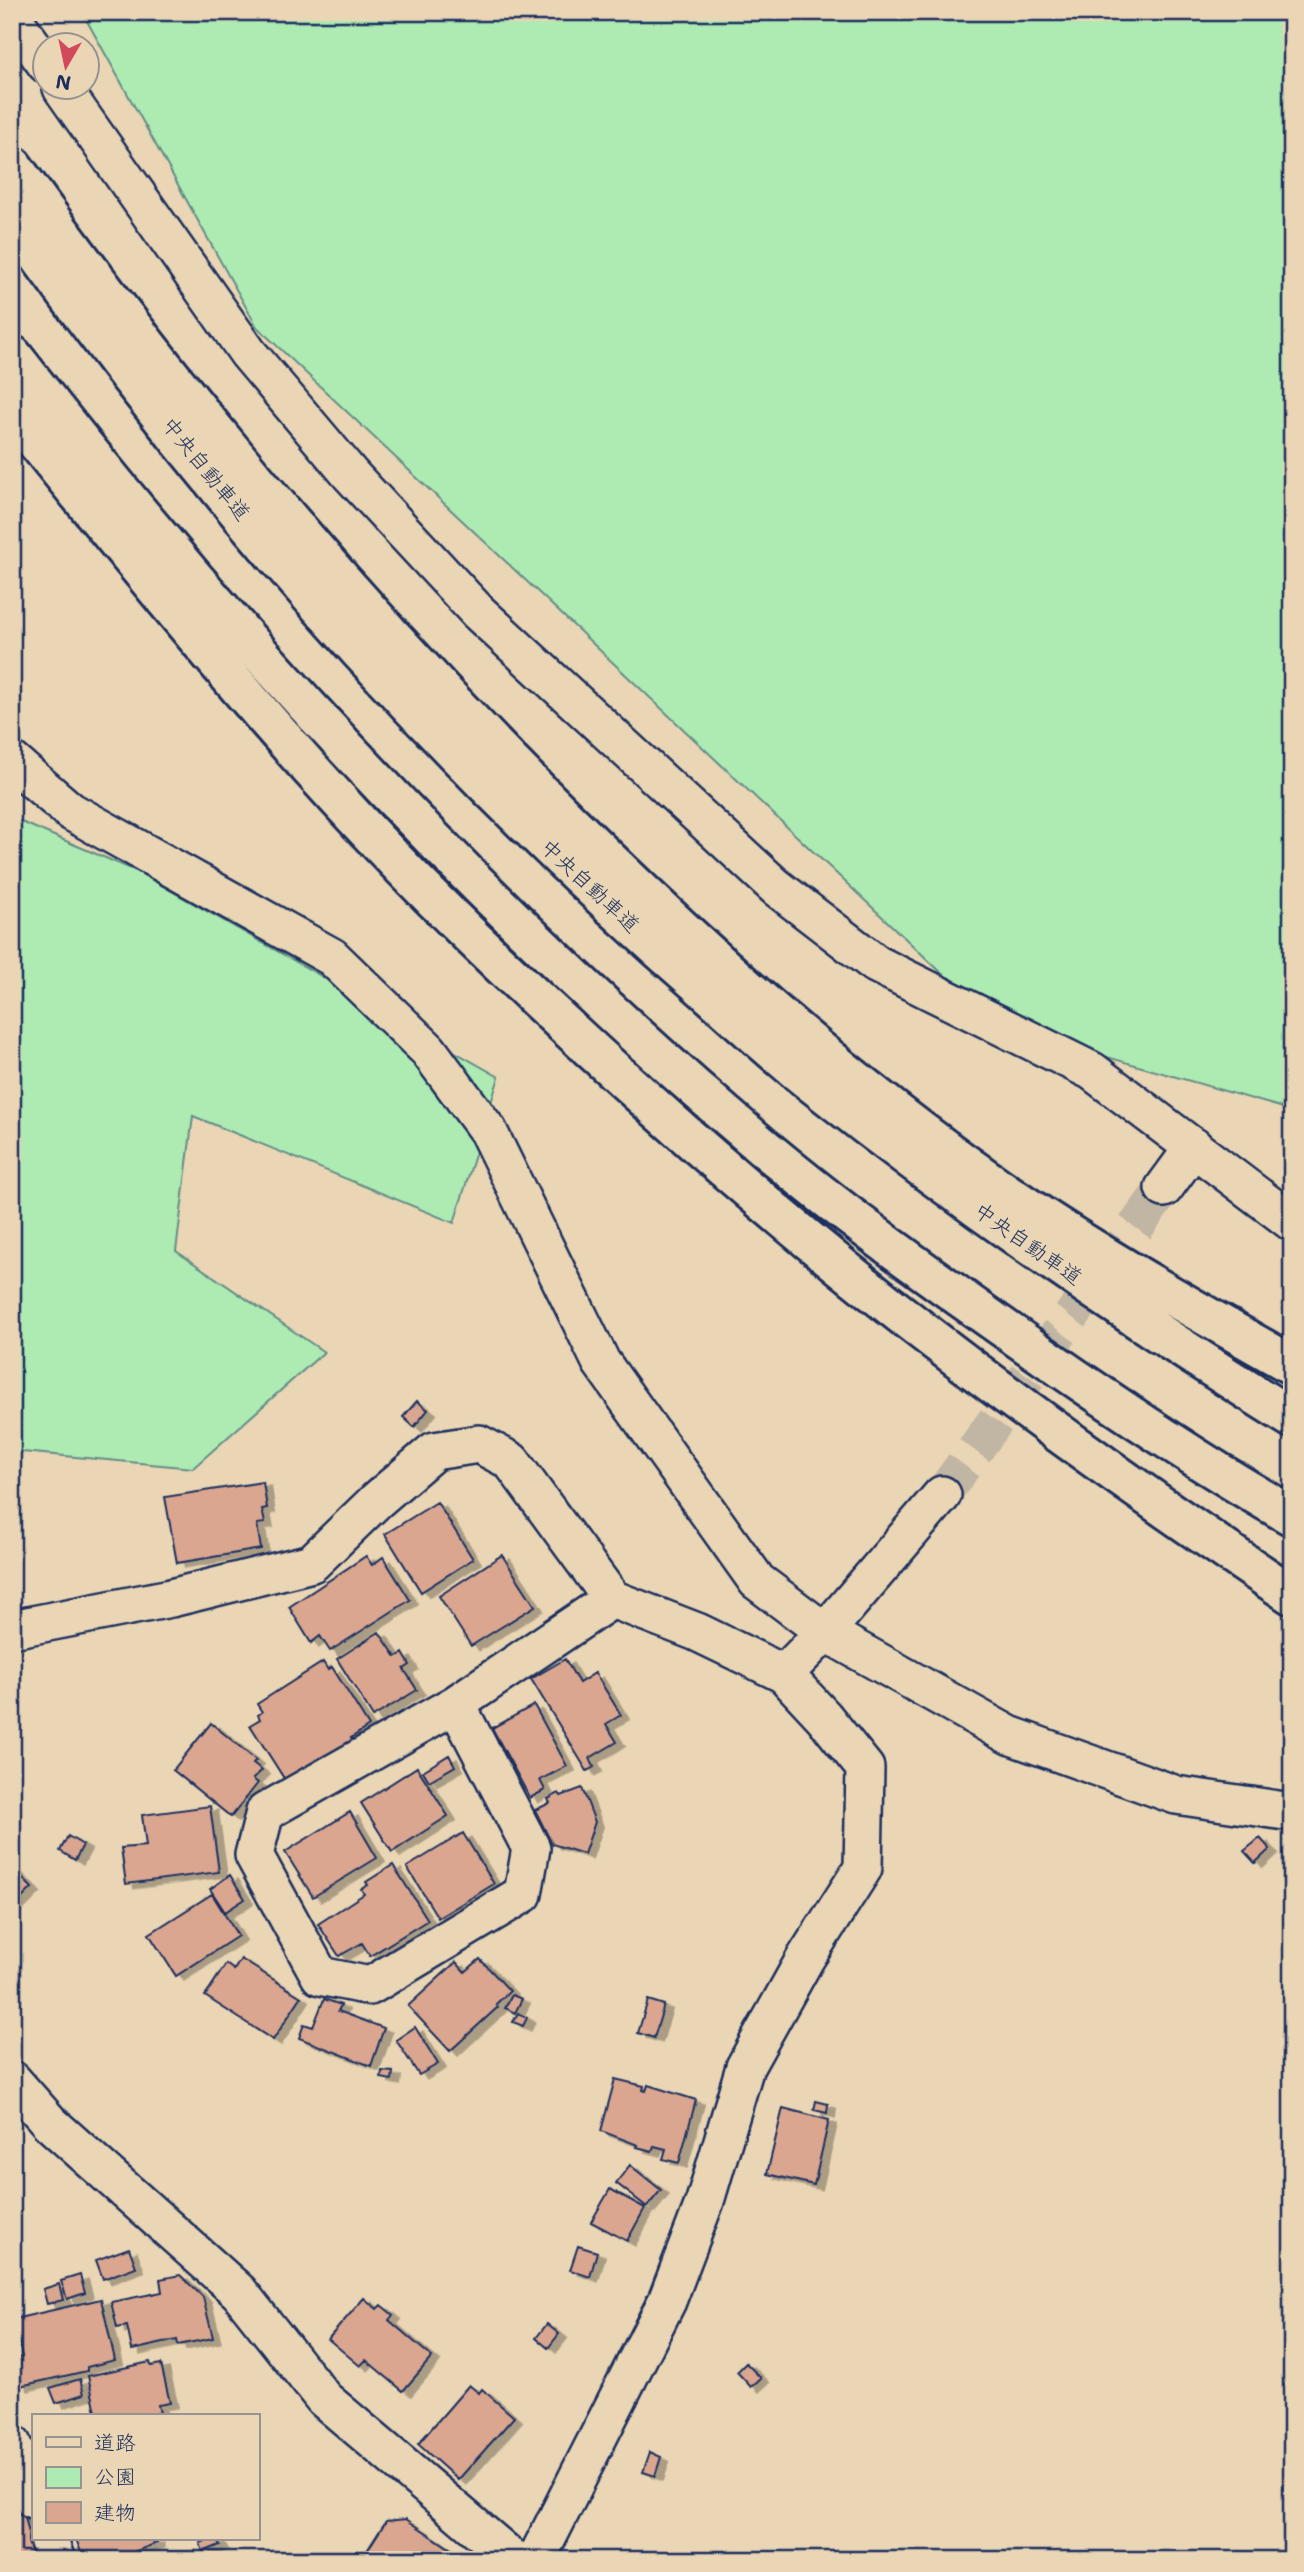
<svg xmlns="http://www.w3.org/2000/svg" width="1304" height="2572" font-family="'Shantell Sans','Klee One',sans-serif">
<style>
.green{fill:#aeebb2;stroke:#648d88;stroke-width:2}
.building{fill:#daa68f;stroke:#1b2f5e;stroke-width:2;filter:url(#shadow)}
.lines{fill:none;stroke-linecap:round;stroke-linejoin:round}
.street-tunnel{stroke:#c1b5a3;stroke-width:37;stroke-dasharray:37 18;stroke-linecap:butt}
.street-casing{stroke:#1b2f5e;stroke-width:42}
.highway-casing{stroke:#1b2f5e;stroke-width:44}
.street{stroke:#ead6b4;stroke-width:37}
.highway{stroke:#ead6b4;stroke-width:38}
.labels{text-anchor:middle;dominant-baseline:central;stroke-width:7;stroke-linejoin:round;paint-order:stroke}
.street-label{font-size:21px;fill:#1b2f5e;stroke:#ead6b4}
</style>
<defs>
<filter id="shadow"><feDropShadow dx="8" dy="4.5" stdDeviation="0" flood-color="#0004"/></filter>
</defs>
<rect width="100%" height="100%" fill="#ead6b4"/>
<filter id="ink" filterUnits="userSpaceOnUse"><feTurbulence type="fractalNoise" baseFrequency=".0143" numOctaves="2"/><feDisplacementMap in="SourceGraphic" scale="14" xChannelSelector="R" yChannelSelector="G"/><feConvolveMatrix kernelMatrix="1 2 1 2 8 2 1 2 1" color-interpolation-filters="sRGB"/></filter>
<g filter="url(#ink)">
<!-- green -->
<path class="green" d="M82,12H1292V1115L1280,1107L997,1025L257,327Z
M12,818L136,871L499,1077L454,1223L193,1116L176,1251L324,1352L193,1468L12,1451Z"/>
<!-- building -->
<path class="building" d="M417,1401L428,1410L414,1427L403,1417Z
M263,1482L267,1508L262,1509L265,1523L257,1524L261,1549L177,1563L165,1497Z
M437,1502L473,1559L421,1592L385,1534Z
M502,1555L535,1606L471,1646L439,1596Z
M366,1556L372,1565L383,1557L410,1600L330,1651L320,1636L311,1643L289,1607Z
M379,1632L396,1657L403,1653L410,1665L404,1669L417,1690L373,1717L337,1659Z
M565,1659L579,1683L595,1673L621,1715L606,1724L617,1742L590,1758L594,1767L587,1771L531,1679Z
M323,1662L328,1670L332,1667L369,1726L351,1738L353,1740L287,1783L250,1725L260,1719L258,1715L262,1712L257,1704Z
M534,1705L567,1766L540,1780L545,1790L530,1798L492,1728Z
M211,1723L256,1760L253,1763L262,1770L253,1779L258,1783L231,1817L173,1770Z
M449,1755L455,1766L429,1781L423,1771Z
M417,1767L448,1816L392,1852L361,1803Z
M582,1788L595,1822L584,1854L552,1844L535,1810L550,1803L548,1799L559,1793L561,1796Z
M210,1806L219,1872L126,1884L121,1848L146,1846L142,1815Z
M350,1812L377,1858L313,1897L285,1852Z
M463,1833L494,1884L438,1918L407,1867Z
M68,1836L83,1845L75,1860L60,1851Z
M1260,1838L1270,1849L1255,1863L1244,1851Z
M393,1865L428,1920L370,1956L362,1943L339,1956L318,1924L364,1894L361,1889L368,1885L366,1882Z
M12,1867L32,1888L12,1908Z
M230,1875L245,1899L225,1912L210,1889Z
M212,1894L238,1936L176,1976L149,1934Z
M241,1959L301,1997L273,2040L205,1996L226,1964L234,1970Z
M480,1959L510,1991L496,2004L498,2007L450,2051L408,2006L456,1962L465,1972Z
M512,1995L522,1999L515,2013L505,2008Z
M324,1999L341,2005L338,2011L384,2028L371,2066L299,2038L304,2024L313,2027Z
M648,2000L664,2005L654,2038L638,2033Z
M518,2013L527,2018L523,2026L513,2022Z
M415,2027L438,2064L419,2075L396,2040Z
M382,2071L393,2072L392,2080L381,2078Z
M615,2079L644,2086L643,2090L646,2091L648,2085L696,2100L679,2163L663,2159L666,2149L654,2146L652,2151L637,2147L638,2145L601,2131Z
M816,2101L828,2104L827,2113L814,2110Z
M783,2108L829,2120L814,2185L767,2174Z
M630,2165L661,2190L647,2207L616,2183Z
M610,2189L645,2208L627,2241L591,2222Z
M578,2246L597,2252L590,2277L570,2270Z
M129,2248L136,2267L103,2279L96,2260Z
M80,2275L85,2293L67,2299L61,2281Z
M180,2275L203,2297L213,2338L178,2345L177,2340L132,2350L127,2326L117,2328L111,2302L162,2292L160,2279Z
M59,2284L63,2300L47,2304L43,2289Z
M364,2298L377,2309L381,2305L393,2315L389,2320L432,2357L403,2391L366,2360L360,2366L328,2339Z
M101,2299L115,2360L87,2367V2371L20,2386L14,2359L22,2357L14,2319Z
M547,2324L559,2334L548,2348L536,2338Z
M150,2362L151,2366L161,2364L170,2403L158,2405L160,2413L144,2416H97L88,2376Z
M746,2363L761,2378L751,2387L737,2372Z
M80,2379L84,2394L56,2403L50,2388Z
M469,2385L479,2393L482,2389L514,2417L458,2480L418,2444Z
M650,2452L661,2457L655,2476L643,2472Z
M22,2504L31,2542L47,2560H12V2506Z
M406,2519L467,2560L363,2557L386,2521Z
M76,2539H156L157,2543L113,2560H84Z
M211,2539H217L220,2545L203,2552L200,2543Z"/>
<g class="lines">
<!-- street-tunnel -->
<path class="street-tunnel" d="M942,1495L1164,1188"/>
<!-- street casing -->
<g class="street-casing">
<path id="street" d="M12,17L46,64
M62,88L248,353L350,474L478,612L776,887L876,964L1092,1071L1292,1222
M12,761L70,811L332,957L428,1050L488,1131L601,1362L757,1581L825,1632L1009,1735L1176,1795L1292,1812
M1164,1188L1194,1147
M12,1629L171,1598L312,1563L377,1500L434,1451L479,1444L511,1461L612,1599L697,1632L784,1674L824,1717L865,1768L863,1868L805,1959L745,2067L705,2201L667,2301L536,2560
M784,1674L825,1632L942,1495
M456,1704L531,1848L523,1894L370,1986L320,1976L254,1855L265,1812L456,1704L612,1599
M12,2080L50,2123L239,2292L324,2399L514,2560
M12,2444L33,2499
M48,2539L56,2560"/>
</g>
<!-- highway casing -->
<g class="highway-casing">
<path id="highway" d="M12,165C180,400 365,619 570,822C703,953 842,1078 995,1185C1090,1251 1192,1308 1292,1365
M12,219C213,500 444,763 705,990C740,1021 775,1054 812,1083C965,1205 1126,1315 1292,1418
M12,355C235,642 485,911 762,1146C849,1219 942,1285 1035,1350C1118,1408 1203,1465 1292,1516
M12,412C158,592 308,780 476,941C583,1044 695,1146 810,1241C963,1368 1126,1484 1292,1595"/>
</g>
<!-- street -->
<use href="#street" class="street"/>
<!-- highway -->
<use href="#highway" class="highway"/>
</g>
</g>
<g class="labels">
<!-- street labels -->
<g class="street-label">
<text transform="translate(206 469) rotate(51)">中央自動車道</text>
<text transform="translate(590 886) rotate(43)">中央自動車道</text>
<text transform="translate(1028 1244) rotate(35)">中央自動車道</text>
</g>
</g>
<!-- margin -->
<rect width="1304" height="2572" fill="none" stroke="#ead6b4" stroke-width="42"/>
<rect x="21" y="21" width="1262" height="2530" fill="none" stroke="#1b2f5e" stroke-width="2.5" filter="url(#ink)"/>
<!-- legend -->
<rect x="32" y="2414" width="228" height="126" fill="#ead6b4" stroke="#979392" stroke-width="2"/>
<rect x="46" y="2437" width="35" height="10" fill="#ead6b4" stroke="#979392" stroke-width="2"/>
<text x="94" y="2450" font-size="21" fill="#1b2f5e">道路</text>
<rect x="46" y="2467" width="35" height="21" fill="#aeebb2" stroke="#979392" stroke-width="2"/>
<text x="94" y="2484" font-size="21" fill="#1b2f5e">公園</text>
<rect x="46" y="2502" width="35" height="21" fill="#daa68f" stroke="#979392" stroke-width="2"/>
<text x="94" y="2520" font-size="21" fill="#1b2f5e">建物</text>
<!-- north arrow -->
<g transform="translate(66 66) rotate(189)"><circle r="33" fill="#ead6b4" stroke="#979392" stroke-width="2"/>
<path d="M0-5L12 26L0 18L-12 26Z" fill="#d1495b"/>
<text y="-10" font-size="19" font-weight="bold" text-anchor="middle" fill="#1b2f5e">N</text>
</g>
</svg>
